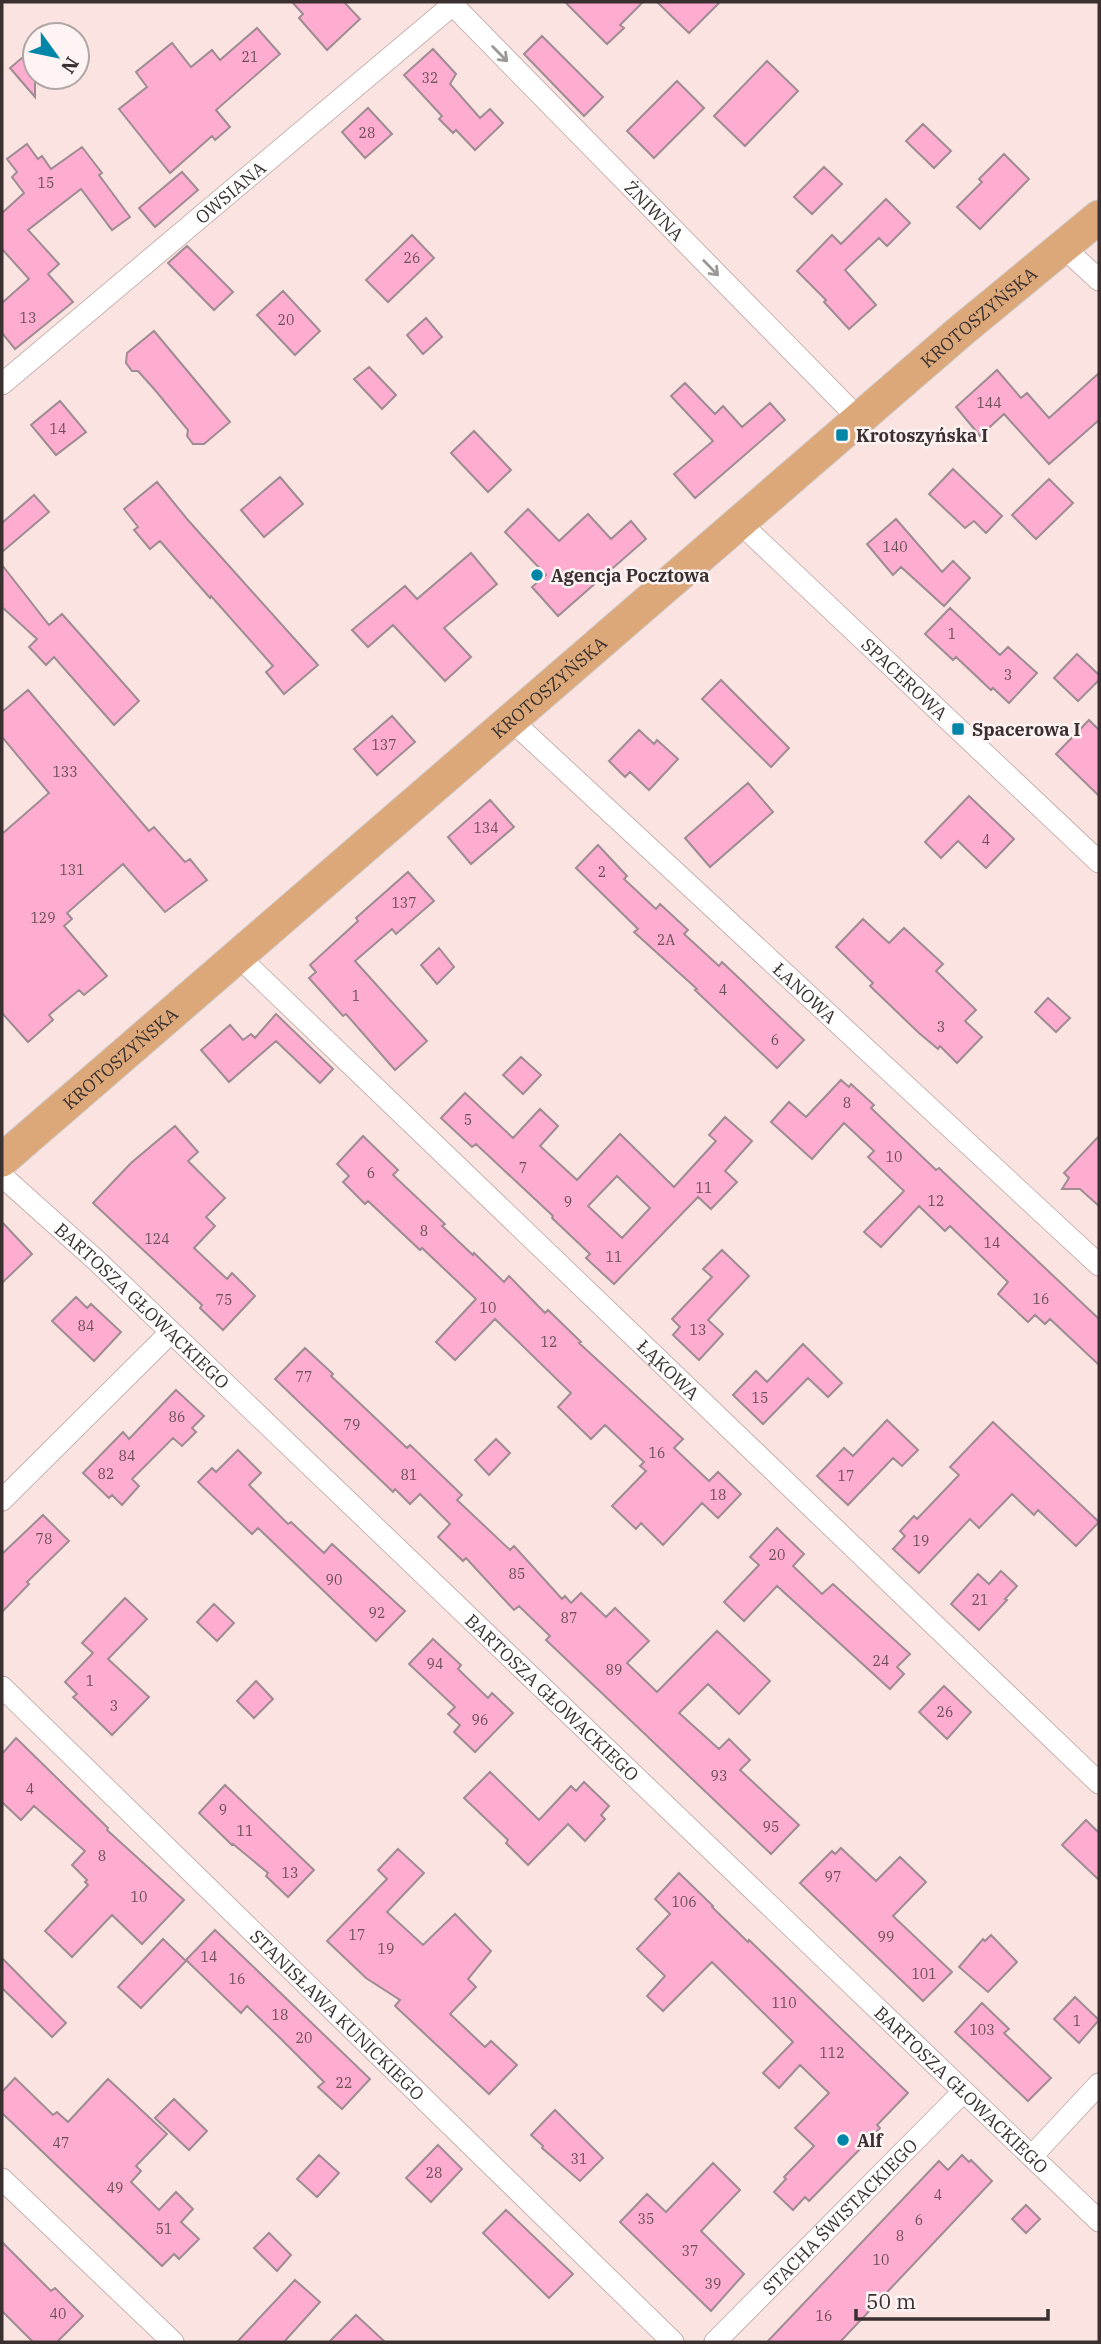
<svg xmlns="http://www.w3.org/2000/svg" width="1101" height="2344" font-family="'IBM Plex Serif',serif">
<style>
.building{fill:#feaccf;stroke:#9f8c93;stroke-width:2;fill-rule:evenodd}
.lines{fill:none;stroke-linecap:round;stroke-linejoin:round}
.minor-casing{stroke:#c8b3b0;stroke-width:23}
.primary-casing{stroke:#cfcdcd;stroke-width:35}
.minor{stroke:#fff;stroke-width:21}
.primary{stroke:#dca879;stroke-width:33}
.oneway{stroke:#9c9897}
.poi-dot{fill:#0186a8;stroke:#fdf4f3;stroke-width:2.5}
.labels{text-anchor:middle;dominant-baseline:central;stroke-width:5;stroke-linejoin:round;paint-order:stroke}
.number-label{font-size:14px;fill:#6a4f57}
.street-label{font-size:18px;fill:#39302f;stroke:#fdf4f3}
.poi-label{font-size:18px;font-weight:bold;fill:#39302f;stroke:#fdf4f3;text-anchor:start}
</style>
<rect width="100%" height="100%" fill="#fae3e1"/>
<!-- building -->
<path class="building" d="M292,2H344L360,19L327,50L299,18L303,14Z
M565,2H643L620,25L624,28L607,44Z
M657,2H720L689,33Z
M257,28L280,54L216,110L230,127L215,140L212,136L170,173L119,109L147,87L136,72L172,43L191,67L212,50L220,60Z
M542,36L603,97L584,116L524,54Z
M35,47V97L10,68Z
M433,49L456,74L450,84L480,118L490,109L503,123L475,150L456,130L453,133L439,119L442,116L404,75Z
M767,61L798,91L745,146L714,116Z
M677,81L704,108L654,158L627,131Z
M368,108L392,134L365,158L342,132Z
M923,124L951,151L934,168L906,141Z
M27,144L38,159L42,156L51,169L82,147L102,173L99,175L130,217L112,230L81,189L28,230L59,264L48,274L73,302L15,349L2,333V303L29,279L2,249V213L24,193L12,177L17,172L7,159Z
M1004,154L1029,179L980,229L957,207L982,182L979,179Z
M824,167L842,184L812,214L794,197Z
M182,172L198,190L155,227L139,208Z
M886,199L910,223L887,246L879,238L845,270L876,305L849,329L824,302L826,300L797,271L832,235L841,244Z
M412,235L434,258L388,302L366,280Z
M187,246L233,292L214,310L168,263Z
M283,291L320,331L295,355L257,315Z
M426,318L442,337L423,354L407,335Z
M154,331L230,422L204,444H193L187,436L188,430L155,390L138,371H132L126,363L127,353Z
M369,367L396,395L382,409L354,379Z
M997,370L1021,398L1027,393L1049,418L1099,373V420L1049,464L1004,414L980,436L956,407Z
M685,383L715,414L723,406L742,427L770,403L785,420L695,498L674,474L713,441L671,396Z
M60,401L86,432L56,455L31,425Z
M474,431L511,470L488,492L451,453Z
M953,469L1002,516L986,533L974,521L965,528L929,494Z
M280,477L303,504L264,537L241,510Z
M1049,479L1073,503L1036,539L1012,515Z
M157,482L187,519L318,665L284,694L266,672L273,666L211,596L210,598L160,541L150,549L134,530L138,527L124,509Z
M34,495L49,512L2,552V523Z
M528,509L559,541L588,514L611,539L631,521L646,539L558,616L532,587L546,575L505,532Z
M896,519L942,572L953,561L970,578L944,606L901,567L893,575L867,544Z
M471,553L497,584L444,628L471,657L445,681L393,625L368,647L352,630L405,586L417,599Z
M2,565L49,625L62,614L139,701L114,725L54,657L46,665L29,647L37,639L2,607Z
M950,608L1000,655L1008,647L1037,673L1009,703L993,688L991,690L956,657L953,660L925,634Z
M1077,654L1099,675V680L1078,701L1054,678Z
M721,680L789,748L771,767L702,699Z
M28,690L149,831L154,827L185,862L190,859L207,880L165,912L123,864L67,913L72,919L64,926L107,976L84,995L79,990L49,1015L53,1020L28,1042L2,1013V834L49,793L2,737V712Z
M392,716L415,742L377,775L354,749Z
M1089,720L1099,730V796L1056,754Z
M639,730L654,744L657,740L678,759L649,790L630,772L625,777L609,761Z
M748,783L773,812L710,867L685,838Z
M969,796L1014,839L986,868L958,841L941,858L925,842Z
M490,800L514,827L471,864L448,837Z
M598,845L627,876L624,879L656,909L660,904L688,930L684,934L719,966L722,962L804,1040L777,1068L695,990L697,989L634,932L638,929L576,868Z
M408,872L434,901L396,934L392,929L355,961L427,1041L395,1070L346,1014L343,1016L309,978L316,972L310,965L358,921L356,918Z
M863,919L889,943L904,928L943,964L936,971L976,1010L965,1021L982,1037L957,1063L940,1046L938,1049L919,1033L870,986L873,983L836,947Z
M439,948L454,967L437,984L421,965Z
M1048,998L1070,1018L1056,1032L1035,1012Z
M276,1014L333,1069L320,1083L276,1041L229,1082L201,1050L230,1025L243,1040L251,1034L255,1038Z
M521,1057L541,1075L523,1094L503,1075Z
M841,1080L849,1087L851,1084L874,1105L871,1108L936,1170L939,1168L1099,1319V1365L1050,1319L1045,1324L1035,1315L1028,1322L998,1294L1008,1282L950,1226L945,1231L919,1206L881,1247L864,1232L904,1191L868,1157L874,1151L844,1123L812,1159L771,1122L789,1102L806,1117Z
M465,1093L513,1138L540,1109L558,1126L540,1146L577,1180L620,1134L674,1187L716,1141L709,1135L725,1117L752,1141L725,1171L737,1182L711,1209L698,1197L614,1284L586,1258L590,1254L552,1218L553,1216L476,1144L472,1147L441,1118ZM617,1176L650,1208L622,1238L588,1206Z
M175,1126L198,1152L188,1161L225,1198L206,1217L215,1226L194,1248L227,1279L232,1273L255,1296L223,1330L200,1308L202,1305L93,1203L131,1163Z
M363,1136L398,1170L393,1175L445,1224L442,1226L473,1255L474,1253L504,1282L509,1276L545,1313L548,1310L581,1342L579,1343L683,1439L674,1448L709,1481L718,1472L741,1494L718,1518L702,1503L663,1545L641,1523L636,1529L612,1506L646,1471L640,1466L644,1462L605,1425L591,1439L558,1407L571,1393L495,1319L455,1360L436,1342L476,1299L422,1248L420,1250L368,1201L365,1204L343,1182L349,1176L337,1164Z
M1099,1136V1206L1080,1189H1062L1069,1178L1064,1173Z
M2,1222L32,1254L2,1283Z
M722,1250L749,1276L708,1320L723,1334L699,1360L673,1335L680,1327L672,1319L712,1277L703,1269Z
M76,1297L87,1308L91,1304L121,1332L94,1361L52,1321Z
M803,1344L842,1383L828,1397L808,1378L763,1424L733,1395L756,1371L767,1382Z
M305,1348L333,1374L331,1376L407,1448L410,1445L462,1495L457,1500L510,1550L514,1546L562,1599L565,1596L571,1603L581,1593L606,1617L615,1608L649,1641L627,1663L657,1692L717,1631L770,1681L739,1714L708,1684L679,1713L719,1749L729,1739L750,1760L740,1770L799,1825L771,1854L546,1640L550,1636L519,1606L514,1610L466,1558L463,1561L438,1537L450,1524L420,1494L410,1504L395,1489L393,1492L275,1379Z
M176,1390L204,1416L192,1428L196,1432L182,1446L173,1438L132,1479L139,1486L122,1505L112,1495L109,1498L83,1473L123,1432L129,1439Z
M887,1420L918,1450L902,1466L893,1458L848,1505L817,1476L844,1448L853,1456Z
M993,1422L1099,1522L1076,1546L1038,1510L1034,1515L1012,1494L979,1528L970,1519L919,1573L893,1549L905,1536L900,1531L914,1516L917,1519L959,1475L950,1467Z
M496,1439L510,1453L489,1475L475,1460Z
M238,1450L261,1473L249,1485L288,1524L291,1522L324,1553L332,1544L405,1611L376,1641L258,1528L252,1534L198,1482L212,1468L216,1472Z
M43,1515L69,1541L27,1582L29,1584L2,1612V1554Z
M777,1528L804,1554L793,1566L822,1594L833,1584L910,1654L897,1667L904,1674L890,1689L777,1586L744,1621L724,1602L759,1565L750,1557Z
M1001,1571L1017,1586L1005,1599L1007,1600L979,1630L951,1604L978,1574L989,1584Z
M125,1598L147,1619L108,1659L149,1697L112,1735L73,1697L77,1694L65,1682L93,1653L82,1643Z
M214,1604L234,1623L217,1641L197,1622Z
M433,1639L461,1665L458,1669L488,1698L492,1693L513,1713L475,1752L454,1732L460,1725L448,1714L455,1707L409,1664Z
M256,1681L273,1699L254,1718L237,1701Z
M944,1686L971,1712L947,1739L919,1712Z
M16,1738L108,1828L107,1830L184,1900L142,1944L112,1915L72,1957L45,1931L88,1885L85,1882L87,1880L72,1865L85,1851L34,1806L21,1820L2,1802V1754Z
M490,1772L539,1820L571,1786L576,1791L584,1782L609,1806L601,1815L605,1819L585,1841L568,1824L528,1865L506,1843L508,1840L464,1798Z
M225,1785L314,1870L288,1897L266,1876L268,1873L233,1844L232,1845L199,1813Z
M1086,1820L1099,1833V1880L1062,1845Z
M841,1848L876,1881L900,1857L926,1882L893,1916L952,1972L923,2001L800,1883L832,1851L835,1854Z
M398,1849L424,1873L387,1912L423,1945L455,1914L491,1951L468,1979L476,1987L450,2014L485,2047L491,2041L517,2065L489,2094L395,2006L400,2000L366,1978L327,1941L387,1879L378,1870Z
M679,1873L713,1906L712,1907L748,1942L749,1940L908,2093L877,2125L880,2128L860,2149L809,2201L805,2197L793,2210L774,2192L786,2179L784,2177L814,2146L795,2128L829,2093L800,2065L779,2088L763,2073L793,2042L712,1962L663,2011L647,1996L665,1976L637,1949L670,1914L655,1899Z
M215,1930L370,2079L342,2109L318,2087L324,2082L280,2038L247,2006L241,2013L186,1960Z
M991,1935L1017,1962L988,1992L959,1967L983,1939L985,1941Z
M163,1939L186,1961L141,2008L118,1987Z
M2,1958L66,2023L52,2037L2,1988Z
M1075,1997L1099,2020L1079,2043L1054,2019Z
M982,2003L1009,2029L1004,2033L1051,2078L1028,2101L955,2032Z
M15,2078L53,2115L57,2112L68,2122L108,2079L167,2134L136,2166L141,2171L131,2182L159,2210L176,2192L193,2209L181,2222L199,2239L179,2259L174,2254L162,2266L2,2113V2092Z
M174,2099L207,2131L189,2150L155,2118Z
M555,2110L603,2158L580,2181L542,2148L543,2146L531,2135Z
M438,2145L462,2169L431,2202L406,2178Z
M319,2155L339,2173L317,2197L297,2179Z
M962,2155L969,2162L971,2160L992,2181L840,2342H767L939,2161L948,2170Z
M713,2163L740,2190L701,2231L744,2274L711,2311L620,2222L647,2194L666,2212Z
M1026,2205L1040,2219L1026,2233L1012,2219Z
M506,2210L573,2274L549,2298L483,2233Z
M269,2233L291,2255L277,2271L254,2248Z
M2,2242L51,2291L55,2288L83,2316L57,2342H33L2,2311Z
M295,2280L320,2302L284,2342H237Z
M356,2315L385,2342H329Z"/>
<g class="lines">
<!-- minor casing -->
<g class="minor-casing">
<g id="minor">
<path id="s1" d="M450,2L860,420"/>
<path d="M1062,246L1099,280"/>
<path id="s2" d="M2,384L456,2"/>
<path id="s3" d="M739,522L1099,862"/>
<path id="s4" d="M511,720L1099,1265"/>
<path id="s5" d="M238,956L1099,1783"/>
<path id="s6" d="M2,1176L97,1261L1099,2221"/>
<path d="M2,1500L171,1332"/>
<path id="s7" d="M2,1687L673,2342"/>
<path d="M1032,2156L1099,2084"/>
<path d="M2,2179L173,2342"/>
<path id="s8" d="M715,2342L963,2092"/>
</g>
</g>
<!-- primary casing -->
<g class="primary-casing">
<g id="primary">
<path id="s9" d="M2,1160L962,330L1099,217"/>
</g>
</g>
<!-- minor -->
<use href="#minor" class="minor"/>
<!-- primary -->
<use href="#primary" class="primary"/>
</g>
<!-- one-way arrows -->
<defs><path id="oneway-shaft" d="M-6 0H5M1.5-3L5.5 0L1.5 3" fill="none" stroke-width="1.6" stroke-linecap="round" stroke-linejoin="round" transform="scale(1.75)"/></defs>
<g class="oneway">
<use href="#oneway-shaft" transform="translate(500 54) rotate(45)"/>
<use href="#oneway-shaft" transform="translate(711 268) rotate(46)"/>
</g>
<!-- markers -->
<g class="poi-dot">
<rect x="835" y="428" width="14" height="14" rx="3.5"/>
<circle cx="537" cy="575" r="7"/>
<rect x="951" y="722" width="14" height="14" rx="3.5"/>
<circle cx="843" cy="2140" r="7"/>
</g>
<g class="labels">
<!-- number labels -->
<g class="number-label">
<text x="250" y="57">21</text>
<text x="430" y="78">32</text>
<text x="367" y="133">28</text>
<text x="46" y="183">15</text>
<text x="412" y="258">26</text>
<text x="28" y="318">13</text>
<text x="286" y="320">20</text>
<text x="989" y="403">144</text>
<text x="58" y="429">14</text>
<text x="895" y="547">140</text>
<text x="952" y="634">1</text>
<text x="1008" y="675">3</text>
<text x="384" y="745">137</text>
<text x="65" y="772">133</text>
<text x="486" y="828">134</text>
<text x="986" y="840">4</text>
<text x="72" y="870">131</text>
<text x="602" y="872">2</text>
<text x="404" y="903">137</text>
<text x="43" y="918">129</text>
<text x="666" y="940">2A</text>
<text x="723" y="990">4</text>
<text x="356" y="996">1</text>
<text x="941" y="1027">3</text>
<text x="775" y="1040">6</text>
<text x="847" y="1103">8</text>
<text x="468" y="1120">5</text>
<text x="894" y="1157">10</text>
<text x="523" y="1168">7</text>
<text x="371" y="1173">6</text>
<text x="704" y="1188">11</text>
<text x="936" y="1201">12</text>
<text x="568" y="1202">9</text>
<text x="424" y="1231">8</text>
<text x="157" y="1239">124</text>
<text x="992" y="1243">14</text>
<text x="614" y="1257">11</text>
<text x="1041" y="1299">16</text>
<text x="224" y="1300">75</text>
<text x="488" y="1308">10</text>
<text x="86" y="1326">84</text>
<text x="698" y="1330">13</text>
<text x="549" y="1342">12</text>
<text x="304" y="1377">77</text>
<text x="760" y="1398">15</text>
<text x="177" y="1417">86</text>
<text x="352" y="1425">79</text>
<text x="657" y="1453">16</text>
<text x="127" y="1456">84</text>
<text x="106" y="1474">82</text>
<text x="409" y="1475">81</text>
<text x="846" y="1476">17</text>
<text x="718" y="1495">18</text>
<text x="44" y="1539">78</text>
<text x="921" y="1541">19</text>
<text x="777" y="1555">20</text>
<text x="517" y="1574">85</text>
<text x="334" y="1580">90</text>
<text x="980" y="1600">21</text>
<text x="377" y="1613">92</text>
<text x="569" y="1618">87</text>
<text x="881" y="1661">24</text>
<text x="435" y="1664">94</text>
<text x="614" y="1670">89</text>
<text x="90" y="1681">1</text>
<text x="114" y="1706">3</text>
<text x="945" y="1712">26</text>
<text x="480" y="1720">96</text>
<text x="719" y="1776">93</text>
<text x="30" y="1789">4</text>
<text x="223" y="1810">9</text>
<text x="771" y="1827">95</text>
<text x="245" y="1831">11</text>
<text x="102" y="1856">8</text>
<text x="290" y="1873">13</text>
<text x="833" y="1877">97</text>
<text x="139" y="1897">10</text>
<text x="684" y="1902">106</text>
<text x="357" y="1935">17</text>
<text x="886" y="1937">99</text>
<text x="386" y="1949">19</text>
<text x="209" y="1957">14</text>
<text x="924" y="1974">101</text>
<text x="237" y="1979">16</text>
<text x="784" y="2003">110</text>
<text x="280" y="2015">18</text>
<text x="1077" y="2021">1</text>
<text x="982" y="2030">103</text>
<text x="304" y="2038">20</text>
<text x="832" y="2053">112</text>
<text x="344" y="2083">22</text>
<text x="61" y="2143">47</text>
<text x="579" y="2159">31</text>
<text x="434" y="2173">28</text>
<text x="115" y="2188">49</text>
<text x="938" y="2195">4</text>
<text x="646" y="2219">35</text>
<text x="919" y="2220">6</text>
<text x="164" y="2229">51</text>
<text x="900" y="2236">8</text>
<text x="690" y="2251">37</text>
<text x="881" y="2260">10</text>
<text x="713" y="2284">39</text>
<text x="58" y="2314">40</text>
<text x="824" y="2316">16</text>
</g>
<!-- street labels -->
<g class="street-label">
<text stroke="none"><textPath href="#s2" startOffset="298">OWSIANA</textPath></text>
<text stroke="none"><textPath href="#s1" startOffset="292">ŻNIWNA</textPath></text>
<text stroke="none"><textPath href="#s9" startOffset="1290">KROTOSZYŃSKA</textPath></text>
<text stroke="none"><textPath href="#s3" startOffset="228">SPACEROWA</textPath></text>
<text stroke="none"><textPath href="#s9" startOffset="723">KROTOSZYŃSKA</textPath></text>
<text stroke="none"><textPath href="#s4" startOffset="401">ŁANOWA</textPath></text>
<text stroke="none"><textPath href="#s9" startOffset="156">KROTOSZYŃSKA</textPath></text>
<text stroke="none"><textPath href="#s6" startOffset="191">BARTOSZA GŁOWACKIEGO</textPath></text>
<text stroke="none"><textPath href="#s5" startOffset="597">ŁĄKOWA</textPath></text>
<text stroke="none"><textPath href="#s6" startOffset="758">BARTOSZA GŁOWACKIEGO</textPath></text>
<text stroke="none"><textPath href="#s7" startOffset="469">STANISŁAWA KUNICKIEGO</textPath></text>
<text stroke="none"><textPath href="#s6" startOffset="1325">BARTOSZA GŁOWACKIEGO</textPath></text>
<text stroke="none"><textPath href="#s8" startOffset="177">STACHA ŚWISTACKIEGO</textPath></text>
</g>
<!-- poi labels -->
<g class="poi-label">
<text x="856" y="435">Krotoszyńska I</text>
<text x="551" y="575">Agencja Pocztowa</text>
<text x="972" y="729">Spacerowa I</text>
<text x="857" y="2140">Alf</text>
</g>
</g>
<!-- border -->
<rect width="1101" height="2344" fill="none" stroke="#39302f" stroke-width="7"/>
<!-- north arrow -->
<g transform="translate(56 56) rotate(123)"><circle r="33" fill="#fdf4f3" stroke="#afa6a5" stroke-width="2"/>
<path d="M0-5L12 26L0 18L-12 26Z" fill="#0186a8"/>
<text y="-10" font-size="19" font-weight="bold" text-anchor="middle" fill="#39302f">N</text>
</g>
<!-- scale -->
<path d="M856 2309v10h192v-10" fill="none" stroke="#39302f" stroke-width="3.5"/>
<text x="866" y="2309" font-size="21" fill="#39302f" stroke="#fdf4f3" stroke-width="5" paint-order="stroke">50 m</text>
</svg>
